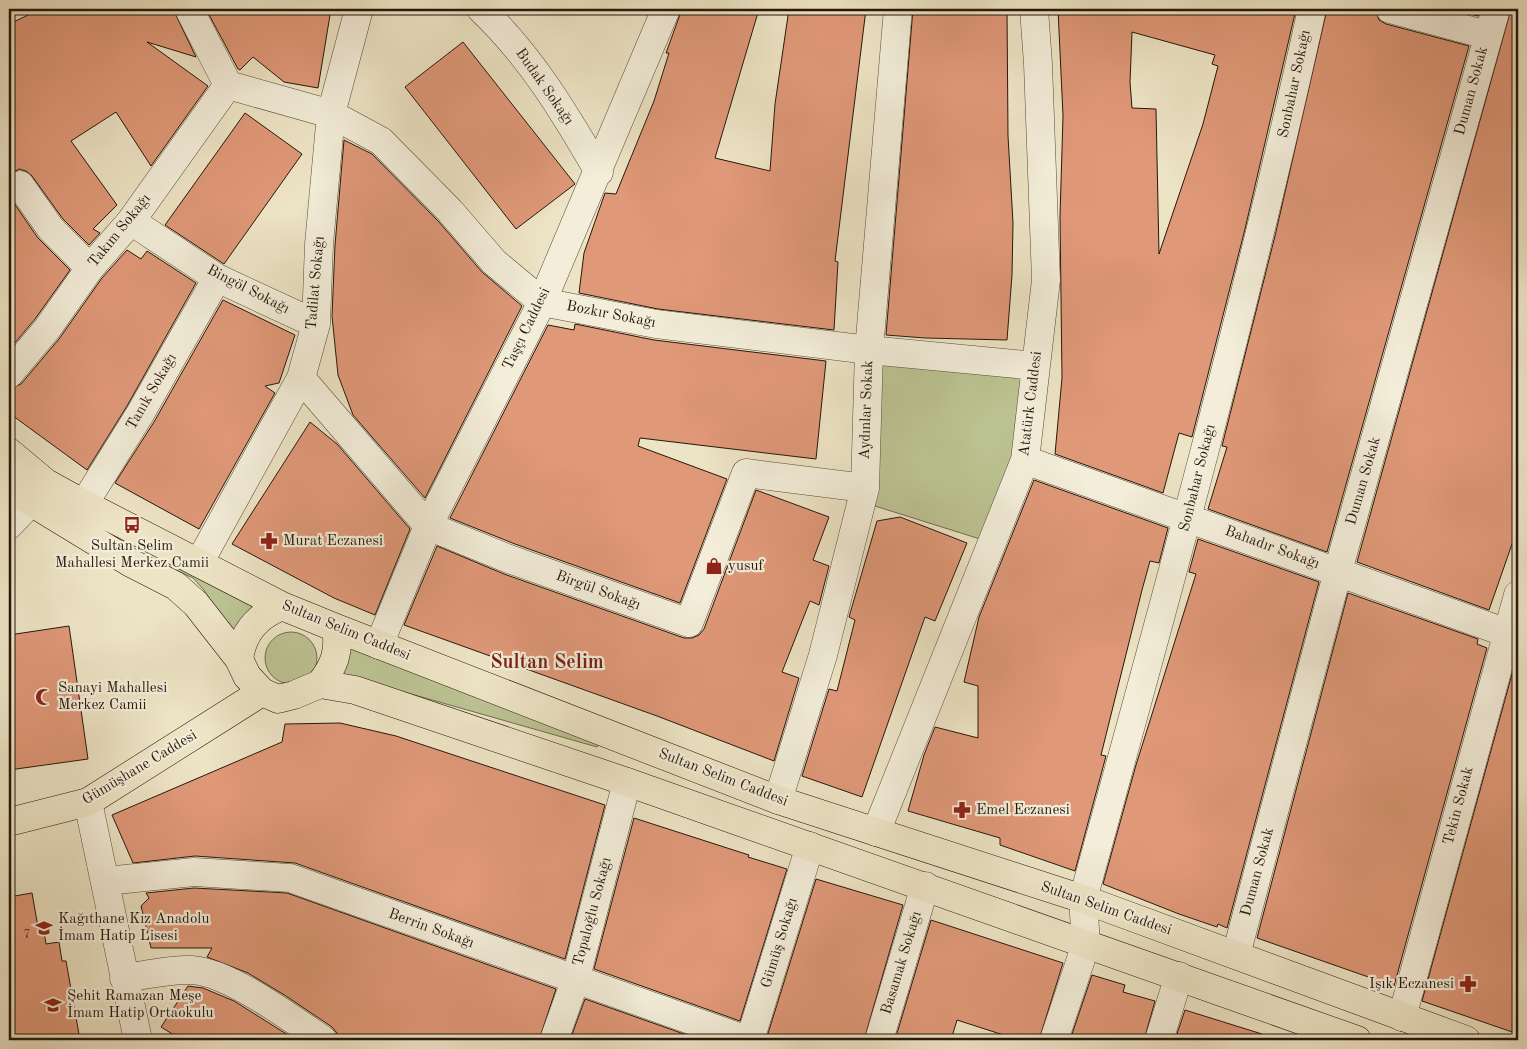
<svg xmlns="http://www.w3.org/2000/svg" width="1527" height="1049" font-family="'Old Standard TT',serif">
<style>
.green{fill:#bcc392;stroke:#706d4e}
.building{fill:#df9878;stroke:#25170b;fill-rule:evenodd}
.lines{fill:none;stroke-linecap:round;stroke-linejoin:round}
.minor-casing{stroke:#574a3a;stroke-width:29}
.major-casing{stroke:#25170b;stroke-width:29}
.minor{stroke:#f3edd9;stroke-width:28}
.major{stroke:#ede4c5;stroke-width:28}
.labels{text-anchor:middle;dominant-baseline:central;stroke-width:4.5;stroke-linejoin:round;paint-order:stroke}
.number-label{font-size:12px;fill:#543726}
.street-label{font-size:15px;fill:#25170b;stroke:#f3edd9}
.poi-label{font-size:15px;fill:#25170b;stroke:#f3edd9;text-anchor:start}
.district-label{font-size:20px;font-weight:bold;fill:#7a1f14;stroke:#f3edd9}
</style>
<rect width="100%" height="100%" fill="#ede4c5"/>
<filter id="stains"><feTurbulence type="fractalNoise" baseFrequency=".004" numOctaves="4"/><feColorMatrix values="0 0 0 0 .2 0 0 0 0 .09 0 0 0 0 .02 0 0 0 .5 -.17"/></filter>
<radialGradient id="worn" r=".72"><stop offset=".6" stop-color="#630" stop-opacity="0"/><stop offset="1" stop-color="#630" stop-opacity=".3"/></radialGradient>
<!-- green -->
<path class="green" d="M876,359L1022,373L1014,456L980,539L875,506Z
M159,557L255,603L232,634L204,590L193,578L158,562Z
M265 658a26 26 0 1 1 52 0a26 26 0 1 1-52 0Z
M347,644L602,740L597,747L341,674Z"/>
<!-- building -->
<path class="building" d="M41,9H173L196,57L147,42L208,86L151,166L116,112L71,141L117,205L93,229L100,233L89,245L63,219L32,176L26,171L19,169L9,175V24Z
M206,9H331L318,88L284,82L253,57L240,70L238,69Z
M682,9H759L715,158L770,171L775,104L789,9H866L835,261L838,262L834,330L658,309L579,293L584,253L605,193L616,194L654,101L669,53H666Z
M913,9H1007L1008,136L1013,223L1012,275L1007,340L925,338L886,335Z
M1058,9H1296L1245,229L1192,437L1179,433L1163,493L1055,454L1062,378L1060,216L1063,116ZM1132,32L1215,55L1212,64L1218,66L1203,124L1159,254L1156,109L1132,108L1130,82Z
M1327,9H1375L1379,20L1386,24L1469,46L1327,552L1208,509L1227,447L1222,446L1275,236Z
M1449,9H1480L1478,16Z
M1511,9H1518V527L1489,610L1357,562Z
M463,42L575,184L516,229L405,87Z
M245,113L302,154L224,264L165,225Z
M344,140L372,154L439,222L482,272L522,306L425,498L353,415L338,375L332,316L335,245Z
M9,196L38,238L70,270L35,319L9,350Z
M127,250L141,259L147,251L196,283L127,406L87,470L9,413V389L21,384L59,339L102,278Z
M223,300L295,335L279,383L265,386L275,393L199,529L115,483L154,422Z
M575,324L654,340L826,361L816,459L640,438L638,446L727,479L680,603L515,544L450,518L548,325L574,330Z
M310,422L337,444L410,529L375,615L334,598L232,544Z
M1034,480L1168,528L1159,563L1150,561L1142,590L1101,755L1106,756L1075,871L1000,845V838L908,811L924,755L935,727L978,738V686L964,682L979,617Z
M756,490L829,517L813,560L829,566L819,605L810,601L782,672L799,678L774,761L657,716L404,625L437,546L504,574L684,638H692L699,635L704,629Z
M900,517L967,543L935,621L925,617L862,797L802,776L829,689L837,691L855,620L849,617L877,521Z
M1198,539L1319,582L1227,928L1218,924L1217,927L1179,914L1103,884L1136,765L1196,574L1189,572Z
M1348,593L1478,639L1477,644L1487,648L1394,986L1257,938Z
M69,626L88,759L9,770V635Z
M1517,656L1518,657V1034L1422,1001Z
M340,723L396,736L605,805L565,959L295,863L195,856L133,863L112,815L282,742L285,724Z
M634,818L749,855L748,857L787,869L740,1021L594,969Z
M816,879L903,905L864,1040H766Z
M194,888L287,893L556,989L539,1040H338L337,1033L332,1027L286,996L248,973L207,957L212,948H151L141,906L149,898L146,893Z
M32,893L38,927L43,926L46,944L59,942L62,961H66L80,1040H9V897Z
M931,920L1063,963L1039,1040H1019L957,1020L951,1040H895Z
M1092,975L1125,985L1123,992L1155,1001L1144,1040H1070Z
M188,986L203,988L234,1001L296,1040H182L161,1027Z
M585,999L701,1040H570Z
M1185,1010L1262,1034L1261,1040H1175Z"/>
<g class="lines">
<!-- minor casing -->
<g class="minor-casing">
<path id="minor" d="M189,9L228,85L331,114L381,141L450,211L494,262L542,302L656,324L869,350L1036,366
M481,9C532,58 564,112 599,172
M1390,9L1487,35
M20,185L51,229L90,268
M131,221L217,278L316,324
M9,374L47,329L90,268L131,221L228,85
M301,378L428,526L509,559L689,623L746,473L865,488
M1025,460L1518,637
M84,504L140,414L217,278
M9,525L31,502
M199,563L301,378L316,324L319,244L331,114L359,9
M379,645L428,526L542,302L666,9
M778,800L823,655L865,488L869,350L898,9
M88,802L138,1040
M876,832L1025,460L1046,280L1038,64L1034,9
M106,881L194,872L290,878L747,1040
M1236,955L1338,571L1496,9
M124,978C146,975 170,969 192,970C229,972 292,1019 323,1040
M1402,1017L1518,595
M554,1040L575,981L627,782
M750,1040L810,846
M879,1040L925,886
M1054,1040L1086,944L1083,899C1165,603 1246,308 1312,9
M1159,1040L1179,976"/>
</g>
<!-- major casing -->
<g class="major-casing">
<path id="major" d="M9,452L46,483L84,504L282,606L336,628L778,800L1083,899L1466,1040
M9,483L31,502L131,563L176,586L196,604L239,659L247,676L262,692L278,699L294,695L320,684L355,690L627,782L1357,1040
M239,659C243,632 257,616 282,606
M320,684C334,667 340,651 336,628
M9,822L88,802L262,692"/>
</g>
<!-- minor -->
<use href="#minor" class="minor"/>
<!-- major -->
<use href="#major" class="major"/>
</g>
<!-- icons -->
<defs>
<g id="bus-bare" transform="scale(1.35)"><path d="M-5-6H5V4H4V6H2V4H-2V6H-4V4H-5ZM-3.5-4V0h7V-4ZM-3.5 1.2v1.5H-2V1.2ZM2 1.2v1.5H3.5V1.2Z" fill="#8f2418" stroke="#f3edd9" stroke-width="2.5" paint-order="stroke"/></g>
<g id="pharmacy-bare" transform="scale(1.35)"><path d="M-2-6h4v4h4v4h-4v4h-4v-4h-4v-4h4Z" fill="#8f2418" stroke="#f3edd9" stroke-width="2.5" paint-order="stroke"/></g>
<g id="shop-bare" transform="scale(1.35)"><path d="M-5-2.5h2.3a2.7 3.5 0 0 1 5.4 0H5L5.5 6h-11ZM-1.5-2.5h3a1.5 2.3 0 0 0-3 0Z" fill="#8f2418" stroke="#f3edd9" stroke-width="2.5" paint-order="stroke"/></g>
<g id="mosque-bare" transform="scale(1.35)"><path d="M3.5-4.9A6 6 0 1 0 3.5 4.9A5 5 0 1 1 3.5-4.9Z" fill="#8f2418" stroke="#f3edd9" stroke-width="2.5" paint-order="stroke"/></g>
<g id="school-bare" transform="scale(1.35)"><path d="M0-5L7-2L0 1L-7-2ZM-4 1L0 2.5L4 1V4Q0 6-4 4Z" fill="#8f2418" stroke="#f3edd9" stroke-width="2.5" paint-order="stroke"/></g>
</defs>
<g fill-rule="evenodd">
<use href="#bus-bare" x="132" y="525"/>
<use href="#pharmacy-bare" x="269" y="541"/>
<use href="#shop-bare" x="714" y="566"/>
<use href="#mosque-bare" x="44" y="697"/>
<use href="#pharmacy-bare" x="962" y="810"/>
<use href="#school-bare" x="44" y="928"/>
<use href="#pharmacy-bare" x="1468" y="984"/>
<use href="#school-bare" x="53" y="1005"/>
</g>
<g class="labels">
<!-- number labels -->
<g class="number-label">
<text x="27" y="935">7</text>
</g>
<!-- street labels -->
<g class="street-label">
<text transform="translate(1295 84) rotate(-78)">Sonbahar Sokağı</text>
<text transform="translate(544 87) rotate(55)">Budak Sokağı</text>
<text transform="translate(1472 91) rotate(-75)">Duman Sokak</text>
<text transform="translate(120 231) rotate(-51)">Takım Sokağı</text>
<text transform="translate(316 283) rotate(-85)">Tadilat Sokağı</text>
<text transform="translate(248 290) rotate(27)">Bingöl Sokağı</text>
<text transform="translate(611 315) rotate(11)">Bozkır Sokağı</text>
<text transform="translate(527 329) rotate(-64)">Taşçı Caddesi</text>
<text transform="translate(152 392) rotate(-60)">Tanık Sokağı</text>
<text transform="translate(1031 404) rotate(-83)">Atatürk Caddesi</text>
<text transform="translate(867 410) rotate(-88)">Aydınlar Sokak</text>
<text transform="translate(1198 478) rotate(-76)">Sonbahar Sokağı</text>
<text transform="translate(1364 481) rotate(-74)">Duman Sokak</text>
<text transform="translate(1272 548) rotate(20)">Bahadır Sokağı</text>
<text transform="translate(598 591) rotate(20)">Birgül Sokağı</text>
<text transform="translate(346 631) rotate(22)">Sultan Selim Caddesi</text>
<text transform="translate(140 768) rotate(-31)">Gümüşhane Caddesi</text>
<text transform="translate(723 778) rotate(21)">Sultan Selim Caddesi</text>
<text transform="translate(1459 806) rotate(-75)">Tekin Sokak</text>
<text transform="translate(1258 872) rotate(-75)">Duman Sokak</text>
<text transform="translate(1106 909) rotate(19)">Sultan Selim Caddesi</text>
<text transform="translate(593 912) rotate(-75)">Topaloğlu Sokağı</text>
<text transform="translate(431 929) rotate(20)">Berrin Sokağı</text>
<text transform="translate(780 943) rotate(-73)">Gümüş Sokağı</text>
<text transform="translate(902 963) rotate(-73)">Basamak Sokağı</text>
</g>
<!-- poi labels -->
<g class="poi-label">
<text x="283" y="541">Murat Eczanesi</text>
<text x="132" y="546" text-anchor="middle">Sultan Selim<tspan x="132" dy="17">Mahallesi Merkez Camii</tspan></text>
<text x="728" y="566">yusuf</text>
<text x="58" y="688">Sanayi Mahallesi<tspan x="58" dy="17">Merkez Camii</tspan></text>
<text x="976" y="810">Emel Eczanesi</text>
<text x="58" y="919">Kağıthane Kız Anadolu<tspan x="58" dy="17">İmam Hatip Lisesi</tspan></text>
<text x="1454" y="984" text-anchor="end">Işık Eczanesi</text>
<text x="67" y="996">Şehit Ramazan Meşe<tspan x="67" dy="17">İmam Hatip Ortaokulu</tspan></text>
</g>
<!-- district labels -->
<g class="district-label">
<text x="547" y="663">Sultan Selim</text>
</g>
</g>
<!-- margin -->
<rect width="1527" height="1049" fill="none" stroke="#ede4c5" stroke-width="30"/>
<rect x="10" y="10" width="1507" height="1029" fill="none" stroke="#25170b" stroke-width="2.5"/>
<rect x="15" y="15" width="1497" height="1019" fill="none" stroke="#25170b"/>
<rect width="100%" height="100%" filter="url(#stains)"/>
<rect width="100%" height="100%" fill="url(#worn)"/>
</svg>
